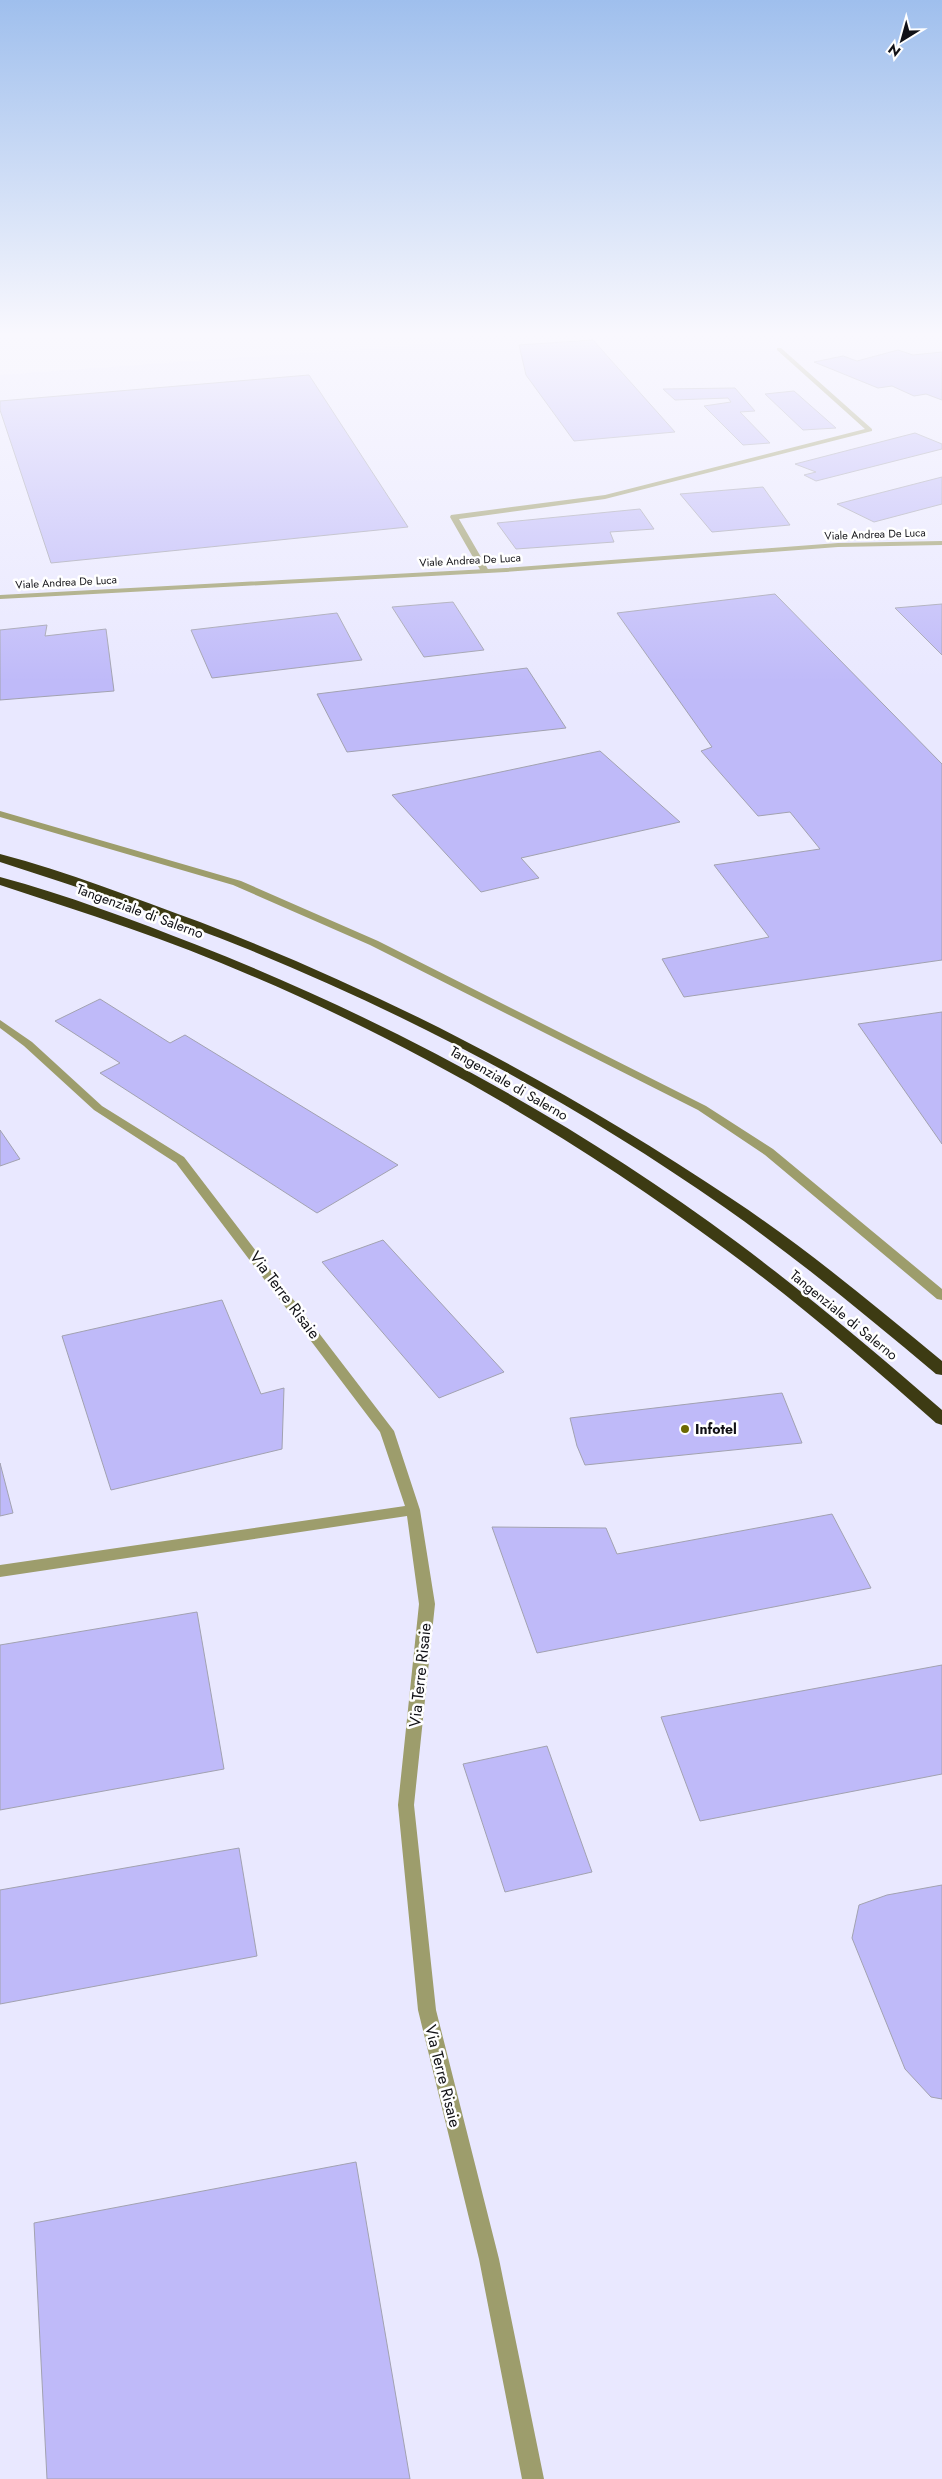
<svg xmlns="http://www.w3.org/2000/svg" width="942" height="2479" font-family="Jost,sans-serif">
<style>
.built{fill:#e9e8ff}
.building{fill:#bfbaf9;stroke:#a2a2b0}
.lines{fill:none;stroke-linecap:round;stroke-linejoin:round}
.lane{fill:#9d9d6c;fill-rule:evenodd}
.street{fill:#9d9d6c;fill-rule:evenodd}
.highway{fill:#3d3b13;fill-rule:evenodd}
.poi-dot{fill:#6c6903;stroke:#fff;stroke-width:2}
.labels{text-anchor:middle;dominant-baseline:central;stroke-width:5;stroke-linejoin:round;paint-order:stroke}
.far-street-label{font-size:11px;fill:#111116;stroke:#fff}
.street-label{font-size:14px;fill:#111116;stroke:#fff}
.poi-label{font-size:14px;font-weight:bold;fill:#111116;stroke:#fff;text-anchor:start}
.near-street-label{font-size:16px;fill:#111116;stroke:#fff}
</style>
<rect width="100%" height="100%" fill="#f1f0fd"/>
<!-- built -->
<path class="built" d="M478,335H942V2479H0V375L430,344Z"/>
<!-- building -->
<path class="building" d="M593,340L675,432L574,441L526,375L519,345Z
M898,350L913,355L942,352V400L926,394L914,396L892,386L878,388L814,362L843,356L857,361Z
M309,375L408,527L51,563L0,410V401Z
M735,388L755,411L740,412L770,443L743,445L704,406L731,402L728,398L675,400L663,389Z
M794,391L836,428L803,430L765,394Z
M915,433L942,444V449L816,481L804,475L816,472L795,464Z
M942,477V504L874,522L837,504Z
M763,487L790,525L712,532L680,494Z
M640,509L654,529L610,532L614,542L516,549L497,523Z
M775,594L942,764V960L684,997L662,959L769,937L714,865L820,849L790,812L758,816L701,751L712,747L617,613Z
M453,602L484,650L424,657L392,607Z
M942,604V655L895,608Z
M337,613L362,660L212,678L191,630Z
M47,625L45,636L106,629L114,691L0,700V630Z
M527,668L566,728L347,752L317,694Z
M600,751L680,822L521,858L539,878L481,892L392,795Z
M100,999L170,1043L185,1035L398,1165L317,1213L100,1073L120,1063L55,1021Z
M942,1012V1144L858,1024Z
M0,1130L20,1159L0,1166Z
M383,1240L504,1372L439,1398L322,1262Z
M222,1300L261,1394L284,1388L282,1449L111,1490L62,1336Z
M782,1393L802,1443L585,1465L577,1446L570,1418Z
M0,1463L13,1513L0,1516Z
M832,1514L871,1588L537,1653L492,1527L606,1528L617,1554Z
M197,1612L224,1769L0,1810V1645Z
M942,1665V1774L700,1821L661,1717Z
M547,1746L592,1872L505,1892L463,1764Z
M239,1848L257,1956L0,2004V1890Z
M942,1885V2099L931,2097L905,2069L852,1938L859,1905L887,1895Z
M356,2162L410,2479H47L34,2223Z"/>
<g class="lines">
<!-- lane -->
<path class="lane" d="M777,348H781L872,429V431L605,499L459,519L489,571L482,573L450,517L451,515L605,495L865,429L777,350Z"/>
<!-- street -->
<path class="street" d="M942,541V545L838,547L506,572L0,599V595L506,568L838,543Z
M0,811L241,881L378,941L706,1106L773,1149L942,1289V1300L937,1299L765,1155L698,1110L370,945L233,885L0,817Z
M0,1020L32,1042L102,1106L184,1157L394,1431L420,1510L435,1604L414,1805L436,2010L499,2259L544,2479H522L479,2259L418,2010L398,1805L419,1604L407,1516L0,1577V1565L405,1506L380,1432L176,1163L94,1110L24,1046L0,1028Z"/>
<!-- highway -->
<path class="highway" d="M0,854C68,872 134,898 200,922C388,994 565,1087 732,1199C806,1248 874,1305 942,1361V1375L936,1374C867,1316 798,1259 724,1207C577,1104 416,1018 250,950C168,917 84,889 0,862Z
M0,877C67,895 133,920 197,945C388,1020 573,1120 738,1243C809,1296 875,1352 942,1410V1425L936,1423C868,1363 799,1303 725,1249C579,1141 419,1047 252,976C170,940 85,913 0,885Z"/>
</g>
<!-- sky -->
<linearGradient id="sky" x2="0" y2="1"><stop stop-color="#9fbfed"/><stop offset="0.49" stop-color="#f9f8fe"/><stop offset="1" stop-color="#f9f8fe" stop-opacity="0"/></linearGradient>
<rect width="942" height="682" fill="url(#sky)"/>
<!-- markers -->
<circle class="poi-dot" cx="685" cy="1429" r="5"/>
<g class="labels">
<!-- far-street labels -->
<g class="far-street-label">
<text transform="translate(875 534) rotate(-2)">Viale Andrea De Luca</text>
<text transform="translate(470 560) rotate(-3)">Viale Andrea De Luca</text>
<text transform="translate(66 582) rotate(-3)">Viale Andrea De Luca</text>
</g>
<!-- street labels -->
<g class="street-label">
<text transform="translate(140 911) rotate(20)">Tangenziale di Salerno</text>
<text transform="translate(509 1083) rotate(30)">Tangenziale di Salerno</text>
<text transform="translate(844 1315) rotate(39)">Tangenziale di Salerno</text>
</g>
<!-- poi labels -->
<g class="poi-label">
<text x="695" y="1429">Infotel</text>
</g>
<!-- near-street labels -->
<g class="near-street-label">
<text transform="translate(285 1295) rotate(53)">Via Terre Risaie</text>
<text transform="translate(420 1675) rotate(-84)">Via Terre Risaie</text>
<text transform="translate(443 2076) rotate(76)">Via Terre Risaie</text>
</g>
</g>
<!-- north arrow -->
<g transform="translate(902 40) rotate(217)" stroke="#ffffff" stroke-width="4" paint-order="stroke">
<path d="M0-4L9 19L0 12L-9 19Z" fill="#111116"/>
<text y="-8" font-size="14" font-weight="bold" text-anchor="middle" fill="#111116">N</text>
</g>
</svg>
